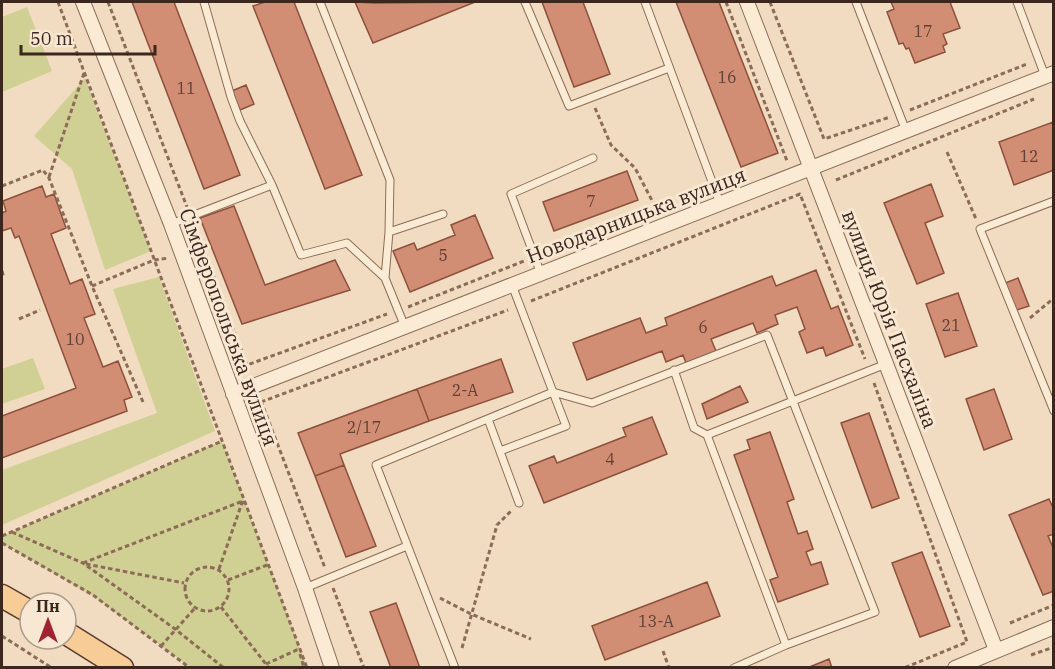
<svg xmlns="http://www.w3.org/2000/svg" width="1055" height="669" font-family="'IBM Plex Serif',serif">
<style>
.green{fill:#d0cf94}
.building{fill:#d28e75;stroke:#8d503b;stroke-width:1.5}
.lines{fill:none;stroke-linecap:round;stroke-linejoin:round}
.service-casing{stroke:#8c6c57;stroke-width:9}
.minor-casing{stroke:#8c6c57;stroke-width:16}
.primary-casing{stroke:#593b2c;stroke-width:25}
.path{stroke:#8c6c57;stroke-width:3;stroke-dasharray:4.5 3;stroke-linecap:butt}
.service{stroke:#fbebd5;stroke-width:7}
.minor{stroke:#fbebd5;stroke-width:14}
.primary{stroke:#f7cc97;stroke-width:22}
.labels{text-anchor:middle;dominant-baseline:central;stroke-width:6;stroke-linejoin:round;paint-order:stroke}
.number-label{font-size:16px;fill:#614133}
.street-label{font-size:20px;fill:#3b271d;stroke:#f8e7d2}
</style>
<rect width="100%" height="100%" fill="#f1dcc1"/>
<!-- green -->
<path class="green" d="M27,7L52,71L2,92V17Z
M85,78L151,251L105,270L72,169L34,136Z
M159,277L215,431L2,525V470L157,413L113,289Z
M33,358L45,389L2,404V369Z
M222,441L307,667H190L93,596L2,543V536Z"/>
<!-- building -->
<path class="building" d="M132,2H174L240,175L204,189Z
M265,2H294L362,175L325,189L253,6Z
M355,2L375,3L475,2L373,43Z
M542,2H583L610,74L574,87Z
M676,2H719L778,153L741,167Z
M891,2H950L960,28L943,34L947,44L943,46L945,52L915,63L909,48L906,49L903,43L899,44L887,12L894,9Z
M246,85L254,104L240,110L232,91Z
M1053,122L1054,170L1014,185L999,142Z
M627,171L638,200L554,231L543,202Z
M931,184L943,216L925,223L944,273L917,284L884,203Z
M42,186L46,197L54,194L66,228L51,234L70,284L82,279L95,314L84,318L103,367L118,361L132,397L124,400L127,411L2,458V416L76,388L19,236L15,238L11,228L2,231V213L6,211L3,201Z
M234,206L265,285L335,260L350,290L242,324L200,218Z
M475,215L493,258L410,292L393,251L414,243L417,250L455,235L451,225Z
M816,270L831,309L838,306L853,345L826,356L823,347L807,353L799,332L805,329L797,307L775,315L778,324L757,333L753,323L711,339L716,351L686,363L683,355L666,362L662,351L587,380L573,343L640,318L646,333L667,325L665,318L772,276L776,286Z
M1018,278L1029,306L1014,311L1003,284Z
M958,293L977,346L945,357L926,304Z
M501,359L513,392L429,421L417,389Z
M740,386L748,402L707,419L702,404Z
M417,389L429,421L340,454L344,465L315,476L298,433Z
M994,389L1012,439L984,450L966,399Z
M869,413L899,498L872,508L841,423Z
M652,417L667,454L544,503L529,466L554,456L557,463L626,436L623,428Z
M770,432L794,499L787,502L798,534L807,531L813,549L806,552L811,565L821,562L828,584L778,602L770,580L778,577L734,455L750,449L747,440Z
M344,465L376,546L346,557L315,476Z
M1049,499L1054,510V534L1048,536L1054,550V591L1043,595L1009,515Z
M922,552L950,626L920,637L892,563Z
M707,582L720,616L605,660L592,626Z
M396,603L420,668H391L370,612Z
M829,659L832,668H807Z"/>
<g class="lines">
<!-- service casing -->
<g class="service-casing">
<path id="service" d="M204,2L231,97L240,121L272,185L301,255L347,243L385,278L405,327
M320,2L390,180L389,232
M525,2L569,106L669,68
M645,2L720,203
M856,2L906,131
M1017,2L1045,76
M1054,201L980,229L1054,411
M171,224L272,185
M541,274L511,194L593,158
M385,278L389,232L443,214
M674,370L694,428L707,435L786,645
M488,419L519,503
M707,435L886,364
M500,451L566,426L512,285
M305,588L407,546
M455,668L376,465L553,392L592,403L767,335L875,612L786,645L734,668"/>
</g>
<!-- minor casing -->
<g class="minor-casing">
<path id="minor" d="M83,2L171,224L305,588L332,668
M747,2L996,650
M233,394L1054,73
M955,668L1054,627"/>
</g>
<!-- primary casing -->
<g class="primary-casing">
<path id="primary" d="M2,596L30,612
M66,633L122,668"/>
</g>
<!-- path -->
<path class="path" d="M58,2L307,668
M108,2L187,207
M726,2L787,161H786
M770,2L824,139L890,117
M595,108L611,145L635,168L657,210
M910,110L1027,64
M947,152L976,219
M49,177L84,73
M836,180L1034,99
M2,186L43,170L49,178L92,286L143,402
M195,227L247,365L387,314
M544,253L611,227
M2,271L4,278
M92,286L154,260L169,258
M531,301L800,194L865,359
M408,307L524,261
M1030,318L1054,298
M19,319L40,310
M874,383L967,642L904,668
M261,401L325,568
M261,402L508,310
M12,532L83,563L175,629L224,668
M2,536L222,441
M2,543L93,595L190,668
M83,563L243,501L244,504
M86,564L184,583
M185 589a22 22 0 1 1 44 0a22 22 0 1 1-44 0Z
M219,569L243,500
M228,580L267,565V563
M333,588L364,668
M440,598L471,614L531,639
M221,607L269,668
M1010,623L1054,605
M2,636L52,668
M161,646L195,608
M462,648L497,525L512,510
M663,651L669,668
M300,654L304,668
M1031,655L1054,647
M266,664L299,649L298,648"/>
<!-- service -->
<use href="#service" class="service"/>
<!-- minor -->
<use href="#minor" class="minor"/>
<!-- primary -->
<use href="#primary" class="primary"/>
</g>
<g class="labels">
<!-- number labels -->
<g class="number-label">
<text x="923" y="31">17</text>
<text x="727" y="77">16</text>
<text x="186" y="88">11</text>
<text x="1029" y="156">12</text>
<text x="591" y="201">7</text>
<text x="443" y="255">5</text>
<text x="951" y="325">21</text>
<text x="703" y="327">6</text>
<text x="75" y="339">10</text>
<text x="465" y="390">2-А</text>
<text x="364" y="427">2/17</text>
<text x="610" y="459">4</text>
<text x="656" y="621">13-А</text>
</g>
<!-- street labels -->
<g class="street-label">
<text transform="translate(636 215) rotate(-21)">Новодарницька вулиця</text>
<text transform="translate(890 319) rotate(69)">вулиця Юрія Пасхаліна</text>
<text transform="translate(229 327) rotate(70)">Сімферопольська вулиця</text>
</g>
</g>
<!-- border -->
<rect width="1055" height="669" fill="none" stroke="#3b271d" stroke-width="6"/>
<!-- north arrow -->
<g transform="translate(48 621)"><circle r="28" fill="#f8e7d2" stroke="#ac9a8a" stroke-width="1.5"/>
<path d="M0-4.5L10 22L0 15L-10 22Z" fill="#9f2335"/>
<text y="-9" font-size="16" font-weight="bold" text-anchor="middle" fill="#3b271d">Пн</text>
</g>
<!-- scale -->
<path d="M21 45v9h134v-9" fill="none" stroke="#3b271d" stroke-width="3"/>
<text x="30" y="45" font-size="18" fill="#3b271d" stroke="#f8e7d2" stroke-width="4.5" paint-order="stroke">50 m</text>
</svg>
